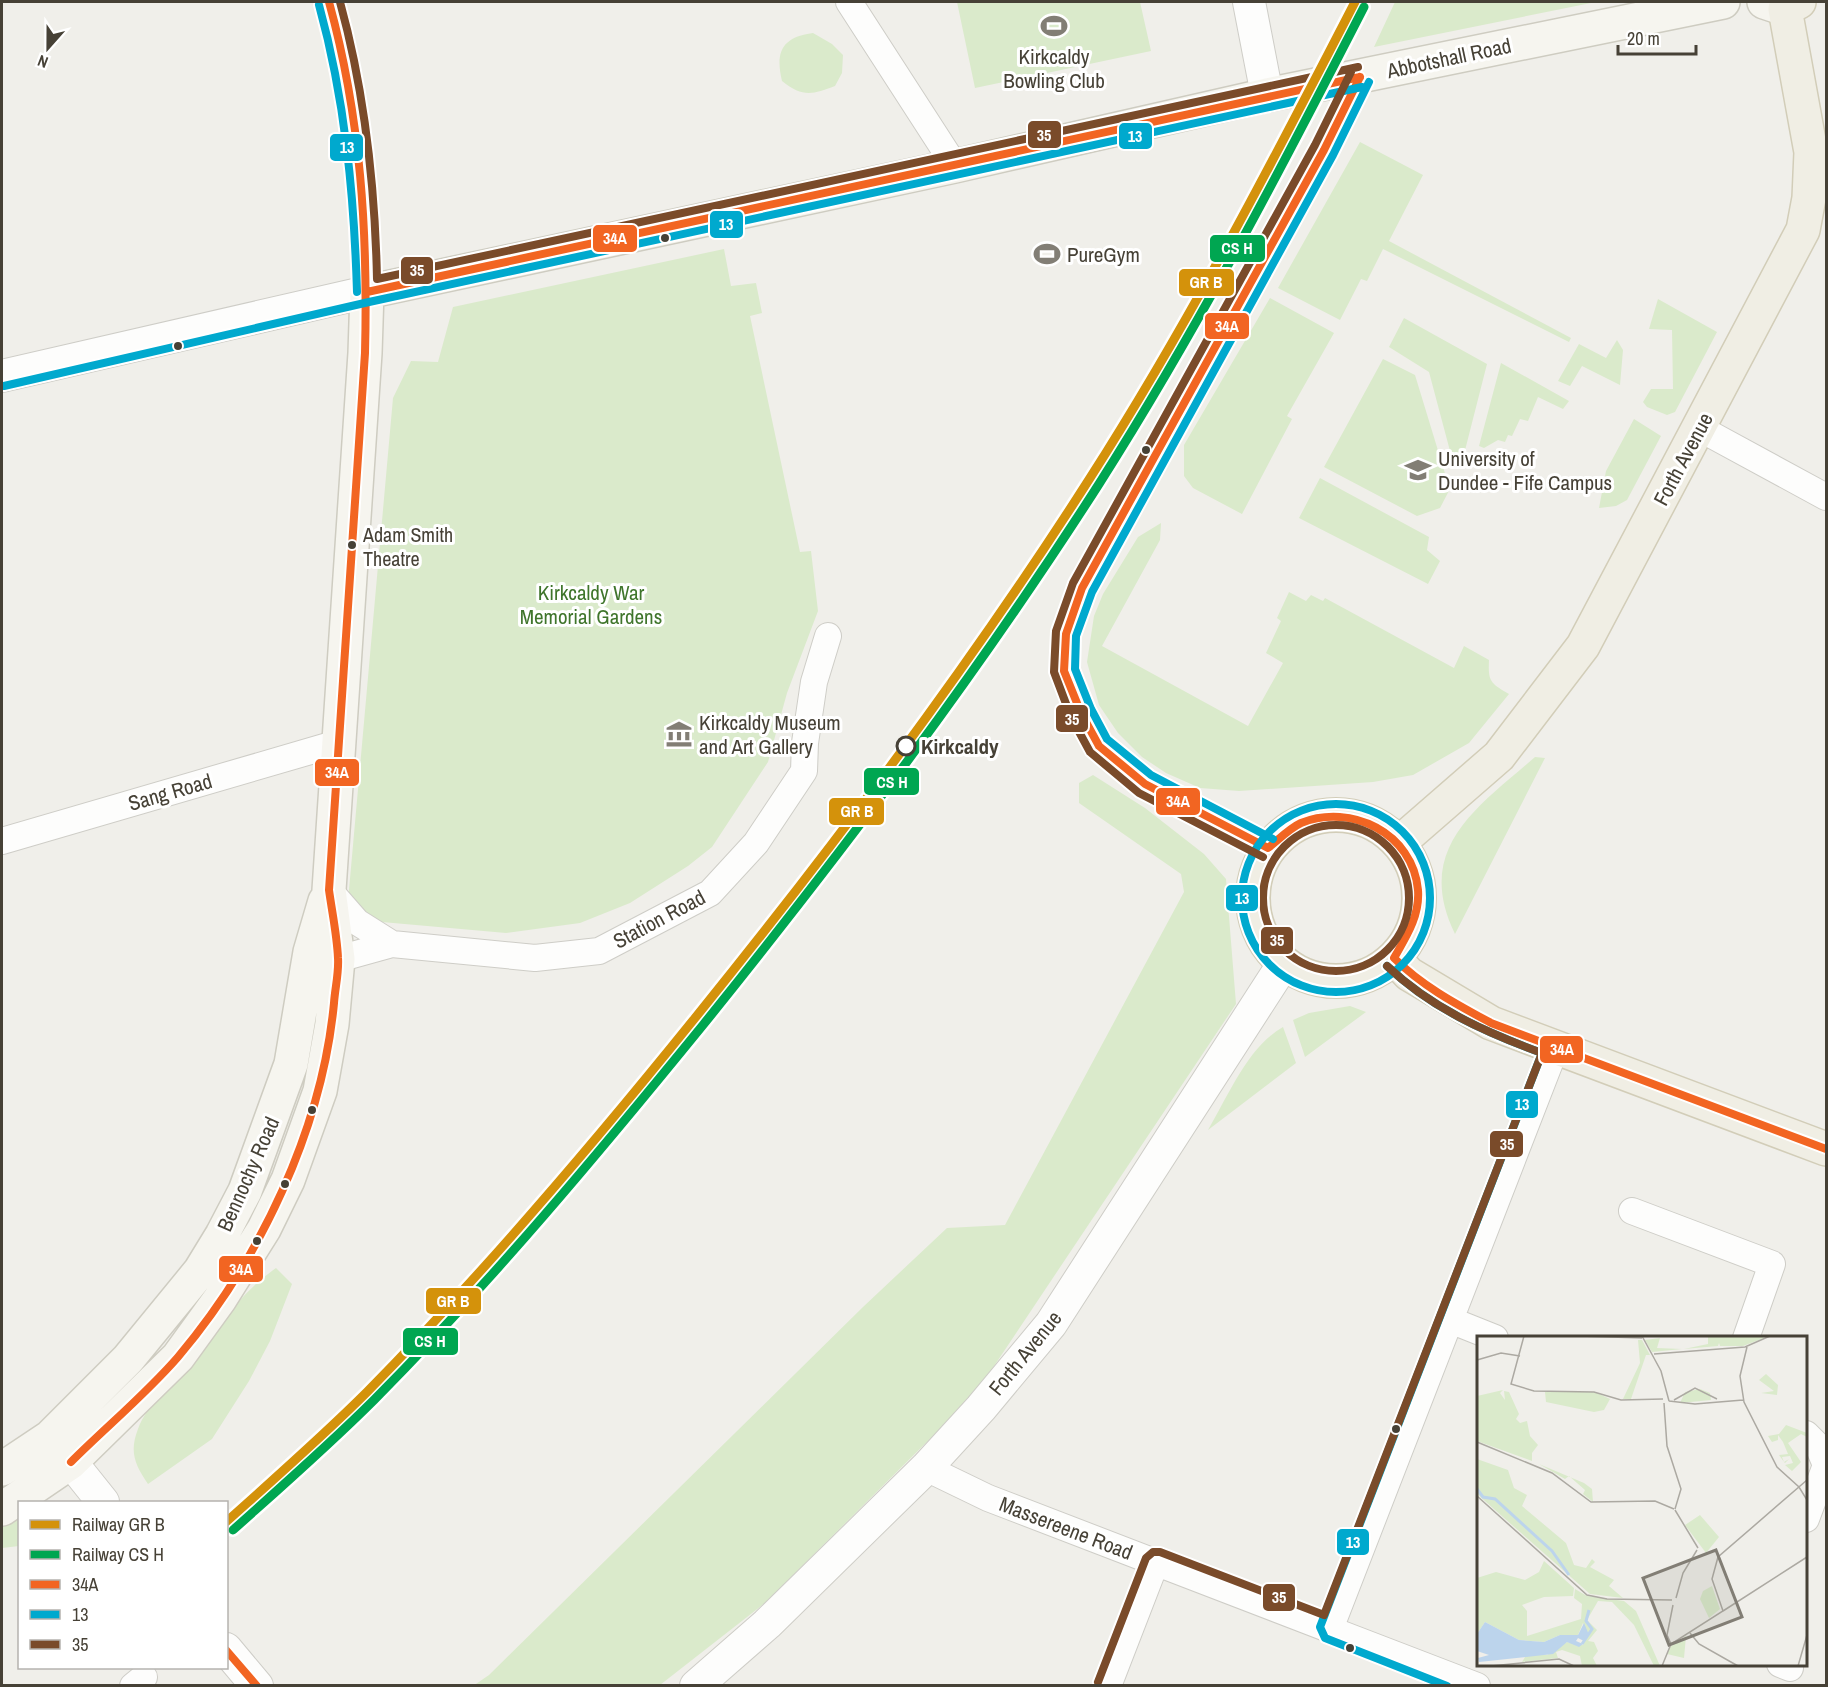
<svg xmlns="http://www.w3.org/2000/svg" width="1828" height="1687" font-family="'Archivo Narrow',sans-serif">
<style>
.green{fill:#daeacb}
.lines{fill:none;stroke-linecap:round;stroke-linejoin:round}
.minor-casing{stroke:#cecdc7;stroke-width:28}
.tertiary-casing{stroke:#cecdc7;stroke-width:34}
.secondary-casing{stroke:#ceccc1;stroke-width:36}
.primary-casing{stroke:#d2cdb8;stroke-width:36}
.minor{stroke:#fdfdfc;stroke-width:26}
.tertiary{stroke:#fdfdfc;stroke-width:32}
.secondary{stroke:#f6f5ef;stroke-width:33}
.primary{stroke:#f0eee4;stroke-width:33}
.bus-1-casing{stroke:#fff;stroke-width:12}
.bus-2-casing{stroke:#fff;stroke-width:12}
.bus-3-casing{stroke:#fff;stroke-width:12}
.bus-1{stroke:#f26522;stroke-width:8}
.bus-2{stroke:#00a9ce;stroke-width:8}
.bus-3{stroke:#7a4b2a;stroke-width:8}
.rail-1-casing{stroke:#fff;stroke-width:14}
.rail-2-casing{stroke:#fff;stroke-width:14}
.rail-1{stroke:#d4920b;stroke-width:9}
.rail-2{stroke:#00a651;stroke-width:9}
.bus-dot{fill:#464136;stroke:#fff;stroke-width:2}
.stop-dot{fill:#fff;stroke:#464136;stroke-width:3}
.labels{text-anchor:middle;dominant-baseline:central;stroke-width:6;stroke-linejoin:round;paint-order:stroke}
.bus-label{font-size:20px;fill:#464136;stroke:#fff;text-anchor:start}
.poi-label{font-size:21px;fill:#464136;stroke:#fff;text-anchor:start}
.street-label{font-size:21px;fill:#464136;stroke:#fff}
.park-label{font-size:21px;fill:#3f752b;stroke:#fff}
.stop-label{font-size:21px;font-weight:bold;fill:#464136;stroke:#fff;text-anchor:start}
.inset-river{fill:none;stroke:#bcd4ec;stroke-width:3}
.inset-road{fill:none;stroke:#aca9a2;stroke-width:1.5}
.view{fill:#827e75;fill-opacity:0.15;stroke:#827e75;stroke-width:3}
.inset-edge{fill:none;stroke:#464136;stroke-width:3}
.line-badge{stroke:#fff;stroke-width:2}
.badge-label{font-size:16px;text-anchor:middle;font-weight:bold;fill:#fff}
</style>
<rect width="100%" height="100%" fill="#f0efea"/>
<!-- green -->
<path class="green" d="M957,2H1140L1151,51L975,88Z
M1395,2H1596L1374,47Z
M813,33L832,44L843,55L842,73L835,86C812,95 802,97 782,81C775,52 782,37 813,33Z
M1360,142L1423,175L1389,241L1571,338L1569,342L1383,249L1367,281L1361,279L1340,320L1278,288Z
M724,249L731,286L756,283L762,313L750,316L800,552L811,551L818,611L787,693L768,762L712,847L688,866L630,903L580,923L506,933L382,922L348,901L393,398L411,361L438,362L453,307Z
M1270,298L1334,333L1287,416L1292,419L1242,514L1193,488L1184,476V445Z
M1658,299L1717,332L1675,412L1667,415L1647,407L1643,402L1651,389H1673L1672,330L1649,329Z
M1404,318L1487,364L1461,466H1454L1429,372L1389,347Z
M1617,340L1623,350L1620,385L1582,366L1570,386L1558,381L1579,344L1606,358Z
M1383,359L1415,375L1447,480L1453,483L1440,508L1417,516L1324,467Z
M1501,363L1569,401L1563,409L1538,397L1528,421L1520,419L1512,436L1508,435L1505,442L1498,440L1484,448L1479,446Z
M1634,419L1661,436L1627,500L1616,506L1599,508L1606,471Z
M1320,478L1429,537L1427,550L1440,561L1428,584L1299,518Z
M1161,523L1160,540L1102,646L1248,726L1283,663L1266,653L1281,621L1277,618L1289,592L1306,601L1311,595L1323,601L1325,598L1454,668L1464,646L1489,660C1488,681 1490,683 1509,694L1469,743L1413,775L1373,782L1239,791L1200,788L1166,773L1142,757L1118,733L1099,705L1087,662L1094,616L1103,594L1138,537Z
M1535,757L1545,758L1455,934C1413,848 1478,807 1535,757Z
M1093,775L1145,808L1204,854L1226,879L1236,1004L976,1393L765,1603L660,1685L473,1686L489,1675L863,1307L947,1228L1005,1225L1184,892L1181,874L1079,803V783Z
M1350,1006L1366,1012L1305,1057L1293,1020L1309,1013Z
M1283,1027L1296,1063L1208,1130C1229,1095 1247,1048 1283,1027Z
M276,1268L292,1284L270,1341L249,1381L212,1439L148,1484C135,1465 129,1452 138,1429C147,1404 171,1387 187,1368C218,1330 235,1297 276,1268Z
M19,1517V1546L2,1548V1527Z"/>
<g class="lines">
<!-- minor casing -->
<g class="minor-casing">
<path id="minor" d="M329,2C358,97 365,193 367,292
M849,2L955,166
M1699,428L1826,497
M2,841L338,743
M1268,848L1145,784L1099,746L1081,713L1064,671L1066,634L1082,588L1324,150L1360,77
M329,890L357,922L392,944
M338,959L392,944L535,958L599,951L710,893L756,843L804,771L805,743L814,682L828,636
M1632,1211L1772,1264L1746,1338
M1450,1320L1495,1338
M1806,1434L1818,1446L1826,1465L1806,1519
M926,1468L988,1498L1477,1686
M1330,1629L1556,1047
M1780,1664L1790,1668
M133,1686L144,1677
M1108,1686L1156,1562"/>
</g>
<!-- tertiary casing -->
<g class="tertiary-casing">
<path id="tertiary" d="M1249,2L1267,95
M2,376L367,292
M55,1442L103,1502
M226,1649L257,1686
M696,1686L767,1624L926,1468L981,1408L1051,1324L1284,963"/>
</g>
<!-- secondary casing -->
<g class="secondary-casing">
<path id="secondary" d="M1764,2L1785,9
M2,1469L50,1437L128,1359L200,1271L222,1235L245,1191L291,1064L310,952L325,901
M2,1509L71,1462L178,1357L220,1299L264,1229L288,1180L320,1091L332,1024L338,959L329,890L365,353L367,292L955,166L1267,95L1723,2"/>
</g>
<!-- primary casing -->
<g class="primary-casing">
<path id="primary" d="M1253 898a83 83 0 1 1 166 0a83 83 0 1 1-166 0Z
M1399,843L1499,756L1583,646L1803,230L1809,198L1811,152L1785,9L1799,2
M1394,958L1409,974L1491,1023L1826,1149"/>
</g>
<!-- minor -->
<use href="#minor" class="minor"/>
<!-- tertiary -->
<use href="#tertiary" class="tertiary"/>
<!-- secondary -->
<use href="#secondary" class="secondary"/>
<!-- primary -->
<use href="#primary" class="primary"/>
<!-- bus-1 casing -->
<g class="bus-1-casing">
<path id="bus-1" d="M1360,77L1324,150L1082,588L1066,634L1064,671L1081,713L1099,746L1145,784L1268,848C1278,840 1290,828 1301,823C1351,803 1413,833 1418,890C1420,916 1406,937 1394,958C1422,986 1456,1004 1491,1023L1826,1149
M367,292L1360,77
M71,1462C106,1427 146,1394 178,1357C260,1260 322,1129 334,1003C335,988 339,973 338,958C337,935 332,912 329,890L365,353C368,233 361,118 329,2
M226,1650L257,1686"/>
</g>
<!-- bus-2 casing -->
<g class="bus-2-casing">
<path id="bus-2" d="M319,5C345,99 354,194 357,292
M4,386L369,302L1362,87
M1242 898a94 94 0 1 1 188 0a94 94 0 1 1-188 0Z
M1273,839L1151,775L1107,739L1091,709L1075,669L1076,636L1092,592L1333,155L1369,82
M1387,966C1431,1008 1485,1032 1542,1053L1320,1627L1325,1638L1447,1686"/>
</g>
<!-- bus-3 casing -->
<g class="bus-3-casing">
<path id="bus-3" d="M340,2C365,93 375,185 377,279L1358,67
M1263 898a73 73 0 1 1 146 0a73 73 0 1 1-146 0Z
M1263,857L1139,793L1090,752L1071,717L1054,672L1056,631L1073,583L1315,145L1351,72
M1098,1682L1146,1558L1153,1552H1160L1324,1615L1542,1053C1485,1032 1431,1008 1387,966"/>
</g>
<!-- bus-1 -->
<use href="#bus-1" class="bus-1"/>
<!-- bus-2 -->
<use href="#bus-2" class="bus-2"/>
<!-- bus-3 -->
<use href="#bus-3" class="bus-3"/>
<!-- rail-1 casing -->
<g class="rail-1-casing">
<path id="rail-1" d="M226,1522C274,1479 322,1437 367,1392C483,1274 591,1147 695,1018C835,845 970,666 1090,478C1188,325 1272,163 1355,2"/>
</g>
<!-- rail-2 casing -->
<g class="rail-2-casing">
<path id="rail-2" d="M233,1530C281,1487 329,1445 374,1400C491,1282 598,1154 703,1025C843,851 978,673 1099,484C1197,330 1281,169 1364,7"/>
</g>
<!-- rail-1 -->
<use href="#rail-1" class="rail-1"/>
<!-- rail-2 -->
<use href="#rail-2" class="rail-2"/>
</g>
<!-- icons -->
<defs>
<g id="stadium-bare" transform="scale(2.07)"><path d="M0-5a6.5 5 0 1 0 0 10a6.5 5 0 1 0 0-10ZM-3.5-1.8h7v3.6h-7Z" fill="#827e75" stroke="#fff" stroke-width="2.5" paint-order="stroke"/></g>
<g id="university-bare" transform="scale(2.07)"><path d="M0-5L7-2L0 1L-7-2ZM-4 1L0 2.5L4 1V4Q0 6-4 4Z" fill="#827e75" stroke="#fff" stroke-width="2.5" paint-order="stroke"/></g>
<g id="museum-bare" transform="scale(2.07)"><path d="M0-6L6-3V-2H-6V-3ZM-5-1h2V3h-2ZM-1-1h2V3h-2ZM3-1h2V3H3ZM-6 4H6V6H-6Z" fill="#827e75" stroke="#fff" stroke-width="2.5" paint-order="stroke"/></g>
</defs>
<g fill-rule="evenodd">
<use href="#stadium-bare" x="1054" y="26"/>
<use href="#stadium-bare" x="1047" y="254"/>
<use href="#university-bare" x="1418" y="470"/>
<use href="#museum-bare" x="679" y="734"/>
</g>
<!-- markers -->
<g class="bus-dot">
<circle cx="665" cy="238" r="5"/>
<circle cx="178" cy="346" r="5"/>
<circle cx="1146" cy="450" r="5"/>
<circle cx="352" cy="545" r="5"/>
<circle cx="312" cy="1110" r="5"/>
<circle cx="285" cy="1184" r="5"/>
<circle cx="257" cy="1241" r="5"/>
<circle cx="1396" cy="1429" r="5"/>
<circle cx="1350" cy="1648" r="5"/>
</g>
<circle class="stop-dot" cx="906" cy="746" r="9"/>
<g class="labels">
<!-- bus labels -->
<g class="bus-label">
<text x="363" y="534">Adam Smith<tspan x="363" dy="24">Theatre</tspan></text>
</g>
<!-- poi labels -->
<g class="poi-label">
<text x="1054" y="56" text-anchor="middle">Kirkcaldy<tspan x="1054" dy="24">Bowling Club</tspan></text>
<text x="1067" y="254">PureGym</text>
<text x="1438" y="458">University of<tspan x="1438" dy="24">Dundee - Fife Campus</tspan></text>
<text x="699" y="722">Kirkcaldy Museum<tspan x="699" dy="24">and Art Gallery</tspan></text>
</g>
<!-- street labels -->
<g class="street-label">
<text transform="translate(1449 58) rotate(-12)">Abbotshall Road</text>
<text transform="translate(1683 459) rotate(-62)">Forth Avenue</text>
<text transform="translate(170 792) rotate(-16)">Sang Road</text>
<text transform="translate(659 919) rotate(-28)">Station Road</text>
<text transform="translate(248 1174) rotate(-66)">Bennochy Road</text>
<text transform="translate(1025 1353) rotate(-51)">Forth Avenue</text>
<text transform="translate(1066 1528) rotate(21)">Massereene Road</text>
</g>
<!-- park labels -->
<g class="park-label">
<text x="591" y="592">Kirkcaldy War<tspan x="591" dy="24">Memorial Gardens</tspan></text>
</g>
<!-- stop labels -->
<g class="stop-label">
<text x="921" y="746">Kirkcaldy</text>
</g>
</g>
<!-- overview -->
<g transform="translate(1477 1336)">
<rect width="330" height="330" fill="#f0efea"/>
<path d="M231,0H286L287,2L266,10H243L242,7L241,10L207,13L231,8ZM183,2L180,12L205,13L175,16L168,4ZM161,4H165L173,19H169L154,63H146L163,27ZM289,38L301,49L300,59L284,57L297,55L282,44ZM223,53L233,57L234,64L203,67L208,56ZM26,54L23,57L28,64L27,55L32,56L42,78L39,83L43,87L50,85L53,100L61,109L55,117V125L0,105V60ZM68,56H118L133,63L127,74L117,76L69,66ZM309,89L330,97V101L324,98L311,107L324,126L315,135L308,129L316,127L313,120L305,121L307,126L312,123L308,127L307,126L302,119L311,118L306,106L301,99V104L295,106L291,100L302,98ZM0,123L31,134L37,152L50,159L45,170L89,207L97,229L109,232L115,223L118,226L113,231L137,244L132,250L146,262L113,258L0,158ZM62,128L107,147L115,153L116,166L106,158L108,154L92,140L88,143ZM223,179L242,201L229,217L208,189ZM67,225L97,252L96,260L67,261L45,269L50,275V300L104,283L105,268L97,262L98,253L110,260L147,265L159,275L183,330H177L157,289L135,266L121,265L110,284L120,294L111,305L117,306L121,315L116,322L120,330H105L103,320L85,314L79,316L81,322L45,326L50,318L70,319L90,306L106,309L111,298L106,287L101,299H83L67,306L42,304L8,286L0,298V242L19,236L48,244L62,236ZM235,250L243,273L232,282L223,263L226,255ZM209,300L207,322L190,318L193,311Z" fill="#daeacb"/>
<path d="M8,286L42,304L67,306L83,299H101L107,287L112,299L107,305L101,302L99,305L106,308L102,311L90,306L76,318L2,326L1,322L12,319L0,315V298Z" fill="#bcd4ec"/>
<path class="inset-river" d="M0,153L6,161L18,163L75,215L92,239M105,308L115,293L109,285L112,274"/>
<path class="inset-road" d="M47,0L34,48L57,55L117,56L144,64L186,63M102,0L165,2M165,0L184,35L192,65M270,11L263,40L267,66L300,131L322,151L330,164M177,18L268,11L293,0M0,24L24,17L43,20M197,64L218,52L240,63M192,65L218,68L266,64M187,67L190,110L204,153L198,173M0,106L75,137L114,166L178,165L197,173M0,160L110,259L130,263L195,264M198,174L221,212M199,262L206,237L220,214M246,275L330,221M213,297L222,308L261,330M194,308L190,299L196,269M14,330L82,323L97,330M185,330L194,308L246,275L235,243L241,221L330,144M321,330L330,299"/>
<path class="view" d="M239,214L265,281L192,309L166,242Z"/>
<rect width="330" height="330" class="inset-edge"/>
</g>
<g class="line-badge">
<rect x="1027" y="120" width="35" height="29" rx="6" fill="#7a4b2a"/>
<rect x="1118" y="122" width="35" height="28" rx="6" fill="#00a9ce"/>
<rect x="329" y="133" width="35" height="29" rx="6" fill="#00a9ce"/>
<rect x="709" y="210" width="35" height="29" rx="6" fill="#00a9ce"/>
<rect x="592" y="224" width="46" height="29" rx="6" fill="#f26522"/>
<rect x="1209" y="234" width="57" height="29" rx="6" fill="#00a651"/>
<rect x="400" y="256" width="34" height="29" rx="6" fill="#7a4b2a"/>
<rect x="1178" y="268" width="57" height="29" rx="6" fill="#d4920b"/>
<rect x="1204" y="312" width="46" height="28" rx="6" fill="#f26522"/>
<rect x="1055" y="704" width="34" height="29" rx="6" fill="#7a4b2a"/>
<rect x="314" y="758" width="46" height="29" rx="6" fill="#f26522"/>
<rect x="863" y="767" width="57" height="29" rx="6" fill="#00a651"/>
<rect x="1155" y="787" width="46" height="29" rx="6" fill="#f26522"/>
<rect x="828" y="797" width="57" height="29" rx="6" fill="#d4920b"/>
<rect x="1225" y="884" width="34" height="28" rx="6" fill="#00a9ce"/>
<rect x="1260" y="926" width="34" height="29" rx="6" fill="#7a4b2a"/>
<rect x="1539" y="1035" width="45" height="29" rx="6" fill="#f26522"/>
<rect x="1505" y="1090" width="34" height="29" rx="6" fill="#00a9ce"/>
<rect x="1489" y="1130" width="35" height="28" rx="6" fill="#7a4b2a"/>
<rect x="218" y="1255" width="46" height="28" rx="6" fill="#f26522"/>
<rect x="425" y="1287" width="57" height="28" rx="6" fill="#d4920b"/>
<rect x="402" y="1327" width="57" height="29" rx="6" fill="#00a651"/>
<rect x="1336" y="1528" width="34" height="28" rx="6" fill="#00a9ce"/>
<rect x="1262" y="1583" width="34" height="29" rx="6" fill="#7a4b2a"/>
</g>
<g class="badge-label">
<text x="1044" y="141">35</text>
<text x="1135" y="142">13</text>
<text x="347" y="153">13</text>
<text x="726" y="230">13</text>
<text x="615" y="244">34A</text>
<text x="1237" y="254">CS H</text>
<text x="417" y="276">35</text>
<text x="1206" y="288">GR B</text>
<text x="1227" y="332">34A</text>
<text x="1072" y="725">35</text>
<text x="337" y="778">34A</text>
<text x="892" y="788">CS H</text>
<text x="1178" y="807">34A</text>
<text x="857" y="817">GR B</text>
<text x="1242" y="904">13</text>
<text x="1277" y="946">35</text>
<text x="1562" y="1055">34A</text>
<text x="1522" y="1110">13</text>
<text x="1507" y="1150">35</text>
<text x="241" y="1275">34A</text>
<text x="453" y="1307">GR B</text>
<text x="430" y="1347">CS H</text>
<text x="1353" y="1548">13</text>
<text x="1279" y="1603">35</text>
</g>
<!-- border -->
<rect width="1828" height="1687" fill="none" stroke="#464136" stroke-width="6"/>
<!-- legend -->
<rect x="18" y="1501" width="210" height="168" fill="#ffffff" stroke="#b5b3af" stroke-width="1.5"/>
<rect x="30" y="1520" width="30" height="9" fill="#d4920b" stroke="#b5b3af" stroke-width="1.5"/>
<text x="72" y="1531" font-size="18" fill="#464136">Railway GR B</text>
<rect x="30" y="1550" width="30" height="9" fill="#00a651" stroke="#b5b3af" stroke-width="1.5"/>
<text x="72" y="1561" font-size="18" fill="#464136">Railway CS H</text>
<rect x="30" y="1580" width="30" height="9" fill="#f26522" stroke="#b5b3af" stroke-width="1.5"/>
<text x="72" y="1591" font-size="18" fill="#464136">34A</text>
<rect x="30" y="1610" width="30" height="9" fill="#00a9ce" stroke="#b5b3af" stroke-width="1.5"/>
<text x="72" y="1621" font-size="18" fill="#464136">13</text>
<rect x="30" y="1640" width="30" height="9" fill="#7a4b2a" stroke="#b5b3af" stroke-width="1.5"/>
<text x="72" y="1651" font-size="18" fill="#464136">35</text>
<!-- north arrow -->
<g transform="translate(48 48) rotate(201)" stroke="#ffffff" stroke-width="4.5" paint-order="stroke">
<path d="M0-4.5L10 22L0 15L-10 22Z" fill="#464136"/>
<text y="-9" font-size="16" font-weight="bold" text-anchor="middle" fill="#464136">N</text>
</g>
<!-- scale -->
<path d="M1618 45v9h78v-9" fill="none" stroke="#464136" stroke-width="3"/>
<text x="1627" y="45" font-size="18" fill="#464136" stroke="#ffffff" stroke-width="4.5" paint-order="stroke">20 m</text>
</svg>
